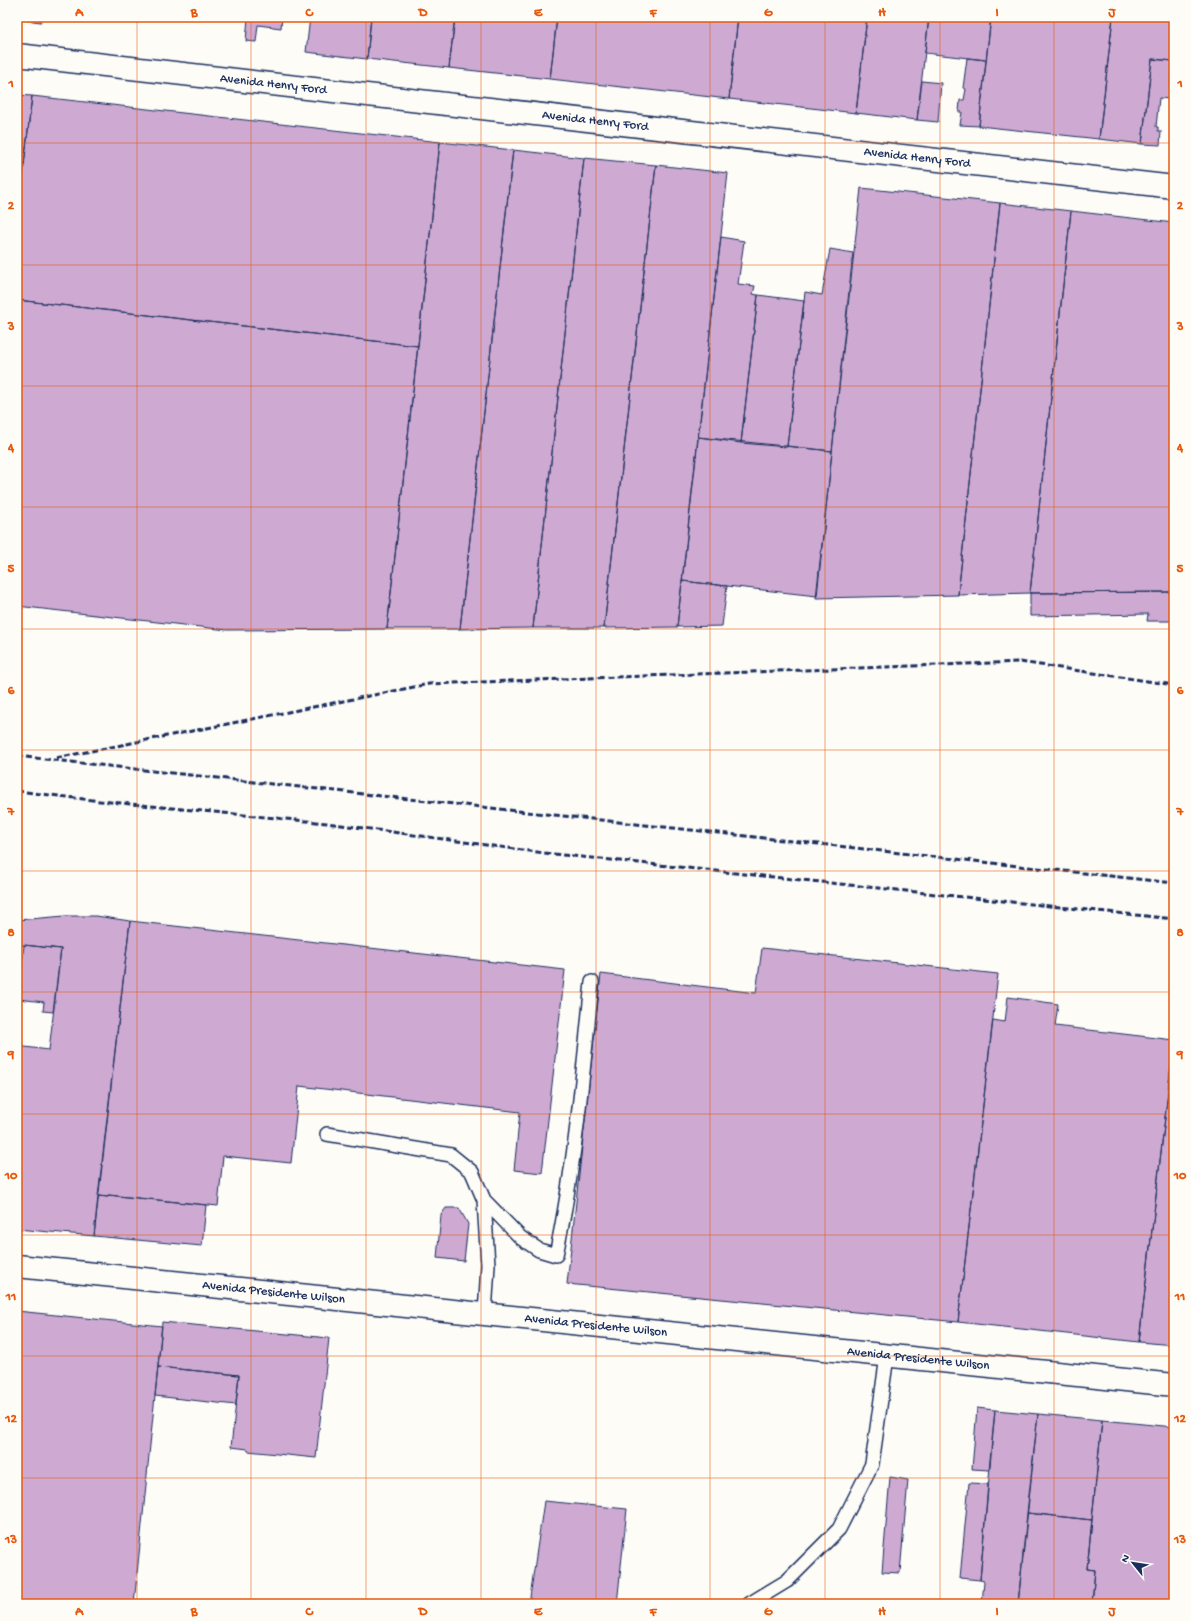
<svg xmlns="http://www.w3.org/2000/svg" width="1191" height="1621" font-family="'Gochi Hand',sans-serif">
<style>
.building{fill:#cea9d2;stroke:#1b2f5e}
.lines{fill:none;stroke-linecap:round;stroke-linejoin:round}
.service-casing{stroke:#1b2f5e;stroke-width:16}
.tertiary-casing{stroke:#1b2f5e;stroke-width:25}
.secondary-casing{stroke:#1b2f5e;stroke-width:25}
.service{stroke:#fdfcf7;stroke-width:13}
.tertiary{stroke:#fdfcf7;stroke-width:22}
.secondary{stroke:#fdfcf7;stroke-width:22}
.rail{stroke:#1b2f5e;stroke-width:3;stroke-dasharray:6 3;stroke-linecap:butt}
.grid{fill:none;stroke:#e8590c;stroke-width:1;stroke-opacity:0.55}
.labels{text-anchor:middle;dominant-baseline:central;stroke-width:4;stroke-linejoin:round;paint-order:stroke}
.street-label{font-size:13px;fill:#1b2f5e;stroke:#fdfcf7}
.neatline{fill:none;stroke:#e8590c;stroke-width:1.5}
.grid-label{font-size:13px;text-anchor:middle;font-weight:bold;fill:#e8590c}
</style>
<rect width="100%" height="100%" fill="#fdfcf7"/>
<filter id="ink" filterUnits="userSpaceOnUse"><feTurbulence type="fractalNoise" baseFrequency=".025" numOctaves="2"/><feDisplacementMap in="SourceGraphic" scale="8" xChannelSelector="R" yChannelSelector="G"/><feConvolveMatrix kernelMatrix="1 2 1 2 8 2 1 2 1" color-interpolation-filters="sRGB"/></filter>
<g filter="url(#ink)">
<!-- building -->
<path class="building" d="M17,17H41V22L17,19Z
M248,17H282L281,28L258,25L256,42L246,41Z
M310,17H371L367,59L306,52Z
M371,17H455L449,68L367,59Z
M455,17H557L550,79L449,68Z
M557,17H738L729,99L550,79Z
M738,17H867L856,113L729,99Z
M867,17H929L917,120L856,113Z
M929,17H991L986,60L925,53Z
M991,17H1113L1099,139L979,126Z
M1113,17H1174V61L1152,59L1142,144L1099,139Z
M967,58L986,60L979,126L960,125L962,112H959L960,100H964L966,89L963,88Z
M1152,59L1173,61L1169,99L1159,98L1156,127H1158V131H1161L1160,145L1142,144Z
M922,81L941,83L938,122L917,120Z
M17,95L32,96L17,226Z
M32,96L440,142L418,346L17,300V226Z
M440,142L513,150L460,629H387Z
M513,150L584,158L533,628L460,629Z
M584,158L656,165L604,628H533Z
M656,165L728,173L677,627L604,628Z
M861,188L1000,203L958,595L816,598Z
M1000,203L1071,211L1030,593L958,595Z
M1071,211L1174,223V592L1030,593Z
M721,237L744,241L738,284L755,286L753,294L758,295L741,443L698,437Z
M830,249L853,253L832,451L787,446L805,292L822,295Z
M758,295L804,301L787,447L741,443Z
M17,300L418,346L387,629L227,630L17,606Z
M698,437L832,451L817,596L682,581Z
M682,581L727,586L722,626L677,627Z
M1174,592V621H1147L1148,614L1030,616V593Z
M65,916H96L130,921L94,1236L17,1229V1046L49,1050L61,949L24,945L17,946V920Z
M130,921L565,970L542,1173L514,1170L520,1112L299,1086L291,1163L223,1156L218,1206L108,1195V1197L98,1196Z
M24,945L61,949L53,1012L43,1011L44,1002L18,999Z
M762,948L998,974L958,1322L567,1284L601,974L756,993Z
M1008,997L1058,1004L1055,1026L1174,1040L1139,1342L958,1322L993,1020L1005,1022Z
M1174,1040V1345L1139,1342Z
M108,1195L206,1205L202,1246L94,1236L98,1196L108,1197Z
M446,1208H459L468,1224L464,1261L437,1258L441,1215Z
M17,1311L162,1326L134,1604H17Z
M162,1322L329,1338L316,1458L248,1451V1449L231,1447L239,1375L158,1367Z
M158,1367L239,1375L236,1405L155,1396Z
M977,1408L995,1410L989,1470L972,1469Z
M995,1410L1038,1414L1018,1604H982L984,1581L980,1580Z
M1038,1414L1102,1420L1092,1520L1027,1513Z
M1102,1420L1174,1427V1604H1092L1095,1570L1087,1569Z
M890,1477L908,1480L900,1573L882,1572Z
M969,1483L988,1484L980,1580L960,1578Z
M544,1501L627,1509L617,1604H529Z
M1027,1513L1092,1520L1087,1569L1095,1570L1092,1604H1018Z"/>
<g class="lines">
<!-- service casing -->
<g class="service-casing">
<path id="service" d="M327,1134L451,1155L472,1172L484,1200L488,1265L485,1314
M484,1200L521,1238L539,1250L556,1255C575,1165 583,1073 592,982
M749,1604L787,1581L839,1529L872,1464L887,1356"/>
</g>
<!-- tertiary casing -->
<g class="tertiary-casing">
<g id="tertiary">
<path id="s1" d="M17,55L1174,187"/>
</g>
</g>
<!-- secondary casing -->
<g class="secondary-casing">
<g id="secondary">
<path id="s2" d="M17,1266L1174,1385"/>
</g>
</g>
<!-- service -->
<use href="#service" class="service"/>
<!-- tertiary -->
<use href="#tertiary" class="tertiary"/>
<!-- secondary -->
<use href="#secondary" class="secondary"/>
<!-- rail -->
<path class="rail" d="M17,756L1174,883
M56,758L429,684L1020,662L1174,685
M17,791L100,801L327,823L544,853L1174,919"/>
</g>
</g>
<!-- grid -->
<path class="grid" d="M137,17V1604M251,17V1604M366,17V1604M481,17V1604M596,17V1604M710,17V1604M825,17V1604M940,17V1604M1054,17V1604M17,143H1174M17,265H1174M17,386H1174M17,507H1174M17,629H1174M17,750H1174M17,871H1174M17,992H1174M17,1114H1174M17,1235H1174M17,1356H1174M17,1478H1174"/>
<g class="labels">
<!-- street labels -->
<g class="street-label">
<text stroke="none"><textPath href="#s1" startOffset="258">Avenida Henry Ford</textPath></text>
<text stroke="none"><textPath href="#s1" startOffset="582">Avenida Henry Ford</textPath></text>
<text stroke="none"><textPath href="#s1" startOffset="906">Avenida Henry Ford</textPath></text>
<text stroke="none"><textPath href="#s2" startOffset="258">Avenida Presidente Wilson</textPath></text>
<text stroke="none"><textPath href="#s2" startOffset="582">Avenida Presidente Wilson</textPath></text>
<text stroke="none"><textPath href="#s2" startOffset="906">Avenida Presidente Wilson</textPath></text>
</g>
</g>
<!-- margin -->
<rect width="1191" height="1621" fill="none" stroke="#fdfcf7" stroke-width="44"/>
<!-- north arrow -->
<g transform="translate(1133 1563) rotate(300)" stroke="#fdfcf7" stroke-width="3" paint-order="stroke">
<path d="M0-3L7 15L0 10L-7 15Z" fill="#1b2f5e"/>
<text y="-6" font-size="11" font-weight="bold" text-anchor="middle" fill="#1b2f5e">N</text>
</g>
<rect x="22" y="22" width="1147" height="1577" class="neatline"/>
<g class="grid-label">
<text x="79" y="16">A</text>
<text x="194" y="16">B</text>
<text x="309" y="16">C</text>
<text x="423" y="16">D</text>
<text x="538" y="16">E</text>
<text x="653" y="16">F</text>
<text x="768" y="16">G</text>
<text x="882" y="16">H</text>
<text x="997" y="16">I</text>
<text x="1112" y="16">J</text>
<text x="11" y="87">1</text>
<text x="1180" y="87">1</text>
<text x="11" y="209">2</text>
<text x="1180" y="209">2</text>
<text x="11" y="330">3</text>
<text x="1180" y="330">3</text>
<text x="11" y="451">4</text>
<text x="1180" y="451">4</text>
<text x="11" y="572">5</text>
<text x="1180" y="572">5</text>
<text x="11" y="694">6</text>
<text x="1180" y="694">6</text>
<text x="11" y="815">7</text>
<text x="1180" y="815">7</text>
<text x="11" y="936">8</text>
<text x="1180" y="936">8</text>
<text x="11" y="1058">9</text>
<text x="1180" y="1058">9</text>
<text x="11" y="1179">10</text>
<text x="1180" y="1179">10</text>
<text x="11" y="1300">11</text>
<text x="1180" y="1300">11</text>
<text x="11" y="1422">12</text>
<text x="1180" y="1422">12</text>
<text x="11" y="1543">13</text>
<text x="1180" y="1543">13</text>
<text x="79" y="1615">A</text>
<text x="194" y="1615">B</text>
<text x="309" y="1615">C</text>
<text x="423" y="1615">D</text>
<text x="538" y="1615">E</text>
<text x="653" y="1615">F</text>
<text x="768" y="1615">G</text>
<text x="882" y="1615">H</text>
<text x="997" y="1615">I</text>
<text x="1112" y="1615">J</text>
</g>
</svg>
